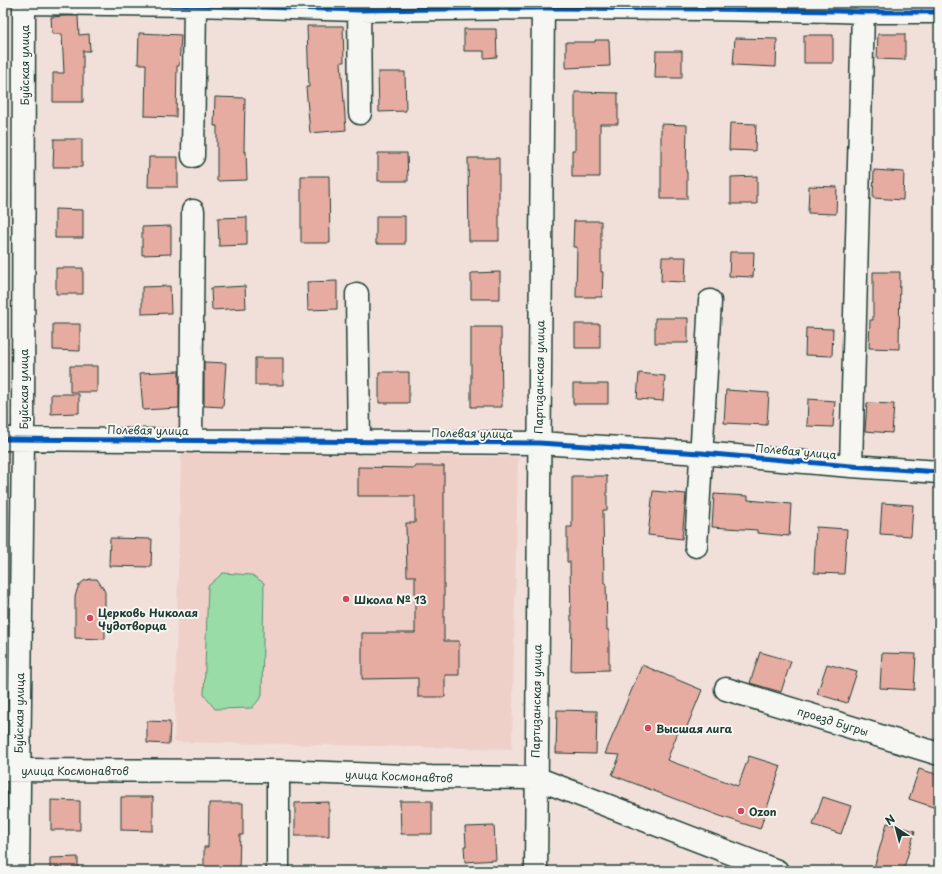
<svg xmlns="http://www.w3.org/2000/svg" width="942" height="874" font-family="'Playpen Sans',sans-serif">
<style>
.built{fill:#eed0c9}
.green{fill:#99dca7;stroke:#5c8c6e}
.building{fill:#e6aca1;stroke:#1f3d34}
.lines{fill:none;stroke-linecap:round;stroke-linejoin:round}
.minor-casing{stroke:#1f3d34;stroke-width:25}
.minor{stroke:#f6f6f2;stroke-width:22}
.cycleway-casing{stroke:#f6f6f2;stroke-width:8}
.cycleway{stroke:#0057b8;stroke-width:5}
.poi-dot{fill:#d1495b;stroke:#f6f6f2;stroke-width:1.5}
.labels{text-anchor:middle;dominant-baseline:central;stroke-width:4;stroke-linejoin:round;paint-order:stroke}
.street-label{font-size:11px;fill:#1f3d34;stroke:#f6f6f2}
.poi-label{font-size:11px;font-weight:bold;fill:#1f3d34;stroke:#f6f6f2;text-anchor:start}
</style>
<rect width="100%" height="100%" fill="#f1e0da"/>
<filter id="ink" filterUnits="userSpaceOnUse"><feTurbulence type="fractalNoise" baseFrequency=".025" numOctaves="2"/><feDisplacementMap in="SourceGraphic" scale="8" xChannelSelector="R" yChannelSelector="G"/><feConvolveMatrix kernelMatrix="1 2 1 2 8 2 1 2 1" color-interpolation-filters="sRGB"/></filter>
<g filter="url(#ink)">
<!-- built -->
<path class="built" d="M181,450L518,457L512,749L174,742Z"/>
<!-- green -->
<path class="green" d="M223,573L252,575L264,583L262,696L252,708L215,709L204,695L208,586Z"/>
<!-- building -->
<path class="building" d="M65,16H78L79,35L89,34L90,51H83V102H53V73H64L62,34H52L51,17Z
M307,26H343L344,62H341L346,130L310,133L306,87H309Z
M464,29H496L497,57L484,58V51H464Z
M139,33L181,35L179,66H177L176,117L145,116L146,64H138Z
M878,34H905V60L877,59Z
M804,35H833V63H804Z
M735,38L777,39L776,67L733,65Z
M595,40H609L610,66L566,68V42H595Z
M656,51H682V78H655Z
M378,72H405L406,111L379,112Z
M575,92L618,93V124H600V177H572V150H575Z
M215,97L245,98L244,152L246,151L247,180L217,181V126H214Z
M730,123L756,124L755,151L729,150Z
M661,124L687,125L686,172H687V199H661Z
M54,139H82V167H53Z
M378,153H407L408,181H378Z
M149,157H178V187H148Z
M468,158H499V241H469Z
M874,170L904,172L903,200L873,198Z
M301,176H329L330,243H301Z
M757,176V204H731V177Z
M809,186L837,187L836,214L808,213Z
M55,209L83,210V238H55Z
M376,216H405V244H376Z
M247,217V245L219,246L218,218Z
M574,221H601V272H603L602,297H576L577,247H573Z
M171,226V254L142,255V227Z
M730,252H754L753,277L729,276Z
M662,257H686L685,282L661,281Z
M56,268H83V294H56Z
M500,272V299H471V273Z
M873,272H900L899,349L869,348L870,320H873Z
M337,281V309L308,310L307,282Z
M170,286L171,313L142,314V287Z
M245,286L246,308L212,310L211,288Z
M655,318H688V343H655Z
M53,324H80V351L53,350Z
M575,324H600V348H575Z
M471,327H501L502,407H471Z
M806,328L833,329L832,356L805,355Z
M255,358H283V385H255Z
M204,362L226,363L223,407L204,406Z
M70,366H97V392H70Z
M179,371V408L143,410L140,373Z
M379,372H409V403H379Z
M639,373L665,376L663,401L637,399Z
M573,384H608V404H573Z
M726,390L769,393L767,425L724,423Z
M51,394H79V413L51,414Z
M808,399L835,401L833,427L807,426Z
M867,403L894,404L892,433L865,431Z
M415,466H444V641H459V675H445V697H418V678L362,679V633H415V576H407L406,523H415V496H358V467L415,468Z
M572,476H607V510H603L604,583H606L607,630H609V670L571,671L572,621H571L570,562H567V527H572Z
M653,491L686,494L682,539L648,535Z
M714,494L748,496V500L791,504L789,536L757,533V530L712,527Z
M882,503L913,505L911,536L880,534Z
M816,527L847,529L844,574L814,573Z
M110,538L152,539L151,567L109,566Z
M90,579H97L103,588L105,592V639L75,638V597L77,590L79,585L84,581Z
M760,652L791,661L781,692L750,683Z
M882,653L916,654L914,690L880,688Z
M827,664L857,672L847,703L817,694Z
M642,665L702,690L686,729L680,727L667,760L738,786L749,756L781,766L760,829L720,816L612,775L620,755L605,754Z
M557,710L597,711L596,754L556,753Z
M147,721L170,722L169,744L147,743Z
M919,769L939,775V809L909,799Z
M121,797H153V831L121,830Z
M823,797L851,806L841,834L813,825Z
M51,800L80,801V830H51Z
M400,801H432V834H401Z
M329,802V836H295V803Z
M209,803H243V835H240L239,871H204V847H208Z
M887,823L915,831L903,871H873Z
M494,826L496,860L465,862L464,846H466L465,827Z
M78,857V871H50V858Z"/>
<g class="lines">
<!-- minor casing -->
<g class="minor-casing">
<path id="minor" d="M24,3L195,5L359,10L543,8L706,9L838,11L863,12H939
M359,3L360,113
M193,156L195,3
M357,294L359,442
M3,439L539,443L701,453L851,466L939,472
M191,441L193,211
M851,466L863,12
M696,546L710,301
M726,689L939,754
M3,770L278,771L431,777L536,778L777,871
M18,871L23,439L24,3
M278,871V771
M536,871L543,3"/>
</g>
<!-- minor -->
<use href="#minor" class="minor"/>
<!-- cycleway casing -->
<g class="cycleway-casing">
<path id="cycleway" d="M24,3L195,5L359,10L543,8L706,9L838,11L863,12H939
M3,439L539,443L701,453L851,466L939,472"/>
</g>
<!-- cycleway -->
<use href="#cycleway" class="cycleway"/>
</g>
</g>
<!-- markers -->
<g class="poi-dot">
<circle cx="346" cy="599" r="4"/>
<circle cx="90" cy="618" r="4"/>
<circle cx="648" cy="728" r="4"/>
<circle cx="741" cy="811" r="4"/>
</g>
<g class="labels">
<!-- street labels -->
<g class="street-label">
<text transform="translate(24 65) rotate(-90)">Буйская улица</text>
<text transform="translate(539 377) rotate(-89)">Партизанская улица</text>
<text transform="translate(23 389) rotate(-90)">Буйская улица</text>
<text transform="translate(148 430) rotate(1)">Полевая улица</text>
<text transform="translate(472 433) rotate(1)">Полевая улица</text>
<text transform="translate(796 451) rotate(5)">Полевая улица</text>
<text transform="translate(536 701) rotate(-89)">Партизанская улица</text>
<text transform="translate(19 713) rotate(-89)">Буйская улица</text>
<text transform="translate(833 721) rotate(17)">проезд Бугры</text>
<text x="75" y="770">улица Космонавтов</text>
<text transform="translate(399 776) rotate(2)">улица Космонавтов</text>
</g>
<!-- poi labels -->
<g class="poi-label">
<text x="354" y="599">Школа № 13</text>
<text x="98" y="612">Церковь Николая<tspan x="98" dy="13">Чудотворца</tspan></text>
<text x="656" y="728">Высшая лига</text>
<text x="749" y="811">Ozon</text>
</g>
</g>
<!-- margin -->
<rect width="942" height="874" fill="none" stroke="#f6f6f2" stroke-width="16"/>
<rect x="8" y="8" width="926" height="858" fill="none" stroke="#1f3d34" stroke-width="1.5" filter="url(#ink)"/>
<!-- north arrow -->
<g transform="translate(896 828) rotate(324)" stroke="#f6f6f2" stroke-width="3" paint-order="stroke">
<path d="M0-3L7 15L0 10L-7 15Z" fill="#1f3d34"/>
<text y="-6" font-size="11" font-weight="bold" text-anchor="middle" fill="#1f3d34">N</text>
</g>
</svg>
